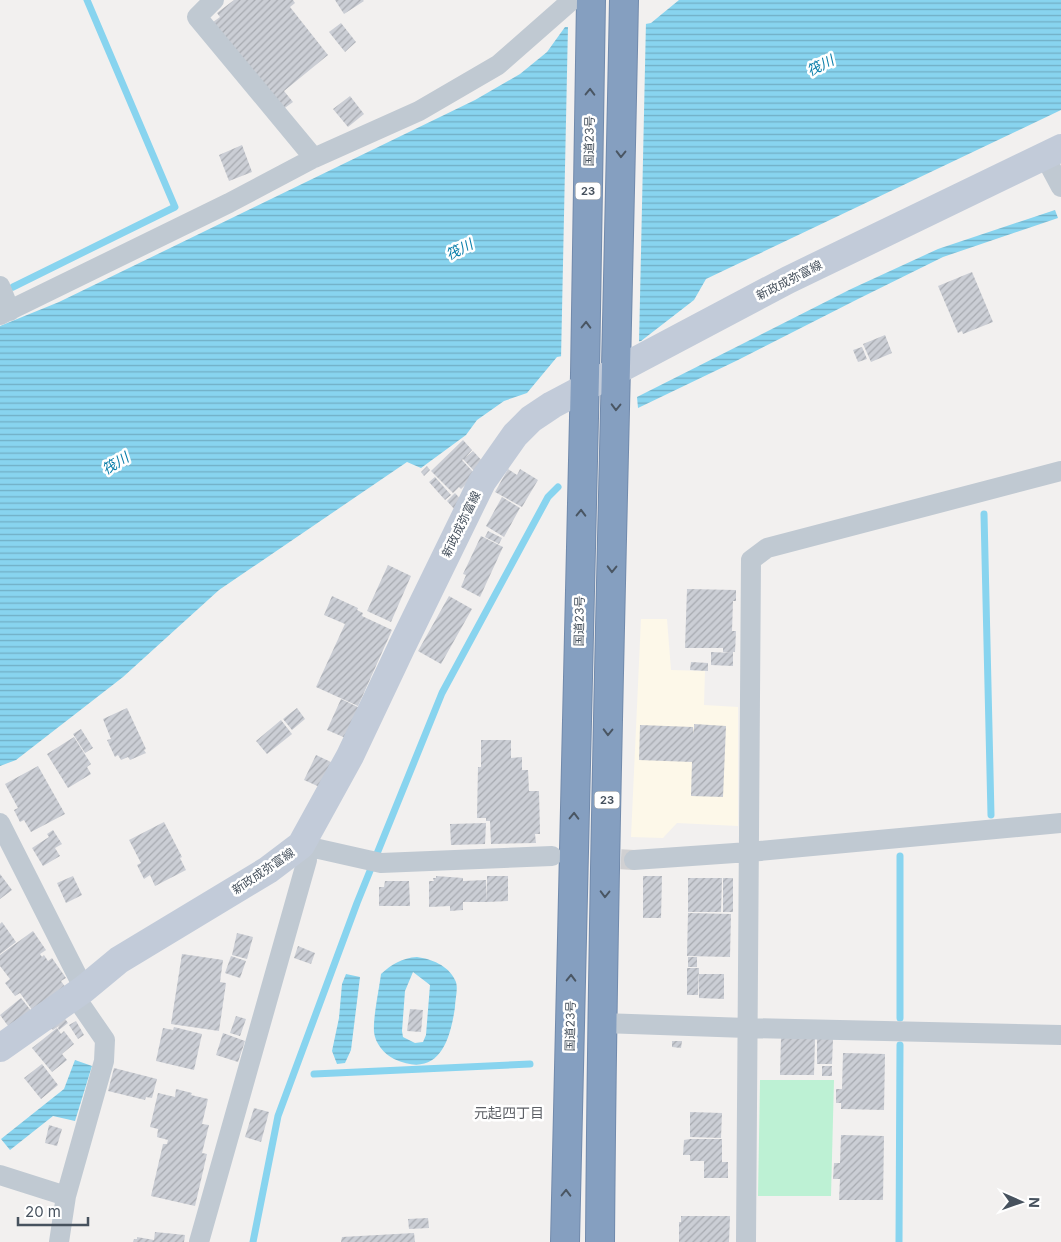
<svg xmlns="http://www.w3.org/2000/svg" width="1061" height="1242" font-family="Inter,'Noto Sans JP',sans-serif">
<style>
.commercial{fill:#fdf8e9}
.green{fill:#bdf1d4}
.water{fill:url(#water-rules);fill-rule:evenodd}
.pier{fill:#f2f0ef}
.lines{fill:none;stroke-linecap:round;stroke-linejoin:round}
.stream{stroke:#88d4ef;stroke-width:7}
.building{fill:url(#building-hatch)}
.street-tunnel{stroke:#d0d0d2;stroke-width:20;stroke-dasharray:20 10;stroke-linecap:butt}
.highway-casing{stroke:#718aac;stroke-width:30}
.street{stroke:#c0c9d2;stroke-width:20}
.secondary{stroke:#c2cbd9;stroke-width:28}
.highway{stroke:#859fc0;stroke-width:28}
.oneway{stroke:#4a5663}
.labels{text-anchor:middle;dominant-baseline:central;stroke-width:5;stroke-linejoin:round;paint-order:stroke}
.shield{fill:#fff;stroke:#7e868e;stroke-width:1}
.shield-label{font-size:11px;font-weight:bold;fill:#47525e}
.street-label{font-size:12px;fill:#47525e;stroke:#fff}
.water-label{font-size:14px;font-style:italic;fill:#087da9;stroke:#fff}
.neighbourhood-label{font-size:14px;fill:#5c5f65;stroke:#fff}
</style>
<defs>
<pattern id="water-rules" width="6" height="5" patternUnits="userSpaceOnUse" patternTransform="scale(1.25)"><rect width="6" height="5" fill="#88d4ef"/><path d="M0 2.5h6" fill="none" stroke="#71afc5"/></pattern>
<pattern id="building-hatch" width="6" height="6" patternUnits="userSpaceOnUse" patternTransform="scale(1.25)"><rect width="6" height="6" fill="#cbced5"/><path d="M-1 1l2-2M0 6l6-6M5 7l2-2" fill="none" stroke="#a7aab0"/></pattern>
</defs>
<rect width="100%" height="100%" fill="#f2f0ef"/>
<!-- commercial -->
<path class="commercial" d="M641,619H667L671,670L705,671L704,705L738,707V826L677,823L663,838L631,837Z"/>
<!-- green -->
<path class="green" d="M760,1080H834L831,1196H758Z"/>
<!-- water -->
<path class="water" d="M679,0H1061V110L706,279L694,300L641,341L557,357L527,393L504,401L477,420L466,435L421,468L407,462L219,590L123,677L16,760L0,766V326L59,302L475,100L520,74L547,52L565,27L624,28L651,23Z
M1055,210L1058,218L943,257L858,299L738,360L638,408L637,397L851,289L938,249Z
M417,957C431,959 448,965 455,980C459,987 455,999 455,1007C450,1042 438,1079 394,1059C384,1054 375,1043 374,1032C373,1017 379,990 381,974C392,964 402,958 417,957ZM413,972L430,985L426,1035L423,1042L415,1043L403,1037L402,1031L405,991Z
M346,974L360,977L351,1050L345,1063L337,1064L332,1051L339,1018L342,984Z
M75,1060L92,1066L75,1121L53,1116L10,1150L1,1139L64,1089Z"/>
<!-- pier -->
<path class="pier" d="M646,21L639,344L561,359L568,25L624,26Z"/>
<g class="lines">
<!-- stream -->
<path class="stream" d="M13,287L175,207L87,0
M984,514L991,815
M900,856V1018
M314,1074L530,1064
M253,1242L278,1116L357,903L442,693L548,497L558,487
M899,1242L900,1045"/>
</g>
<!-- building -->
<path class="building" d="M234,0H293L295,3L290,7L328,55L284,91L293,102L282,110L213,22L220,17L217,13Z
M335,0H363L364,1L344,14Z
M341,23L356,42L345,52L329,32Z
M350,96L364,114L348,127L333,109Z
M242,145L252,172L229,181L219,155Z
M972,272L993,322L963,334L962,331L958,333L938,286Z
M885,335L892,353L871,362L863,344Z
M862,347L867,359L858,362L853,350Z
M463,440L472,450L465,458L473,451L485,464L476,473L463,459L462,460L476,475L461,489L459,487L453,493L431,471Z
M427,466L430,470L424,476L421,472Z
M508,469L517,475L520,469L538,480L522,507L495,492Z
M435,477L451,495L445,500L429,482Z
M455,493L464,503L456,511L447,501Z
M502,497L520,508L504,537L486,526Z
M488,531L502,538L499,544L485,537Z
M481,536L503,547L480,597L461,587L466,575L463,574Z
M388,565L411,576L391,622L367,611Z
M687,589L736,590V601H733L732,631H736L735,652H733V666L711,665V652L731,653L723,652V648H685Z
M332,596L358,608L357,610L363,613L362,616L392,630L358,706L316,687L345,624L324,615Z
M449,596L472,609L441,664L418,651Z
M691,662L708,663V671L690,670Z
M341,699L362,709L348,739L327,730Z
M127,708L146,749L144,750L146,753L130,760L128,757L121,760L118,755L115,757L107,740L111,739L103,719Z
M297,708L305,719L292,730L283,719Z
M281,720L292,734L267,754L256,741Z
M694,724L726,726L723,797L691,796L692,762L639,760L640,725L693,727L694,734Z
M81,729L93,748L85,753L73,734Z
M74,737L91,764L87,767L91,774L68,788L47,754Z
M481,740H511V758L522,757V770H528L529,791H539L540,834H535L536,843L491,844L490,821H486V818H477L478,767H481Z
M316,755L333,763L322,788L304,780Z
M38,766L65,814L31,832L24,820L20,822L14,810L18,808L5,784Z
M164,822L182,857L180,858L186,870L155,886L150,875L144,879L137,865L141,863L129,840Z
M486,823L485,844L451,845L450,824Z
M53,830L62,844L55,848L60,856L43,866L32,848L49,837L47,834Z
M0,874L12,890L0,899Z
M73,876L82,895L66,903L57,883Z
M436,876L463,878V881L486,880L487,902H463V910L450,911V906L429,907V881H434L433,878H436Z
M487,876H508V901L487,902Z
M643,876H662L661,918H643Z
M688,878H722L721,912H688Z
M723,878H733V912H723Z
M385,881H409L410,906H379V887H384Z
M688,913L731,914L730,957L687,956Z
M2,922L16,942L0,954V924Z
M33,931L46,950L40,954L42,957L44,955L48,961L52,958L66,978L61,981L66,988L33,1011L20,993L15,996L5,983L10,979L0,966V955Z
M237,933L253,937L247,959L232,955Z
M298,946L315,953L311,964L294,958Z
M182,954L223,960L220,982L226,983L219,1031L171,1024Z
M231,956L246,961L240,978L225,973Z
M688,957H697V967H688Z
M687,968H699L698,995H687Z
M699,974H724V999L699,998Z
M21,998L33,1013L11,1030L0,1015Z
M410,1009L423,1010L421,1032L407,1031Z
M63,1016L68,1023L59,1030L58,1028L59,1026L53,1030L49,1027Z
M236,1016L246,1019L240,1036L230,1033Z
M76,1021L84,1035L78,1039L69,1025Z
M174,1027L202,1034L194,1070L156,1061L163,1028L173,1030Z
M57,1028L61,1034L64,1031L74,1044L62,1054L67,1060L52,1072L32,1048Z
M223,1033L245,1041L238,1062L216,1055Z
M781,1038L815,1039L814,1075H780Z
M817,1039H833L832,1064H817Z
M672,1041H682L681,1048L672,1047Z
M843,1053L885,1054L884,1110L841,1109V1103H836V1089H842Z
M42,1064L58,1085L41,1099L24,1078Z
M822,1066H832V1076H822Z
M114,1068L157,1079L152,1098L146,1097L145,1100L108,1091Z
M176,1089L192,1093L191,1095L208,1099L202,1124L209,1125L202,1153L207,1154L195,1206L151,1196L163,1144H167L168,1140L157,1137L158,1129L150,1127L158,1093L175,1097Z
M254,1108L269,1112L261,1142L245,1137Z
M690,1112L722,1113L721,1138L690,1137Z
M49,1125L62,1129L57,1146L45,1143Z
M841,1135L884,1136L883,1200H839L840,1179H833L834,1163H840Z
M690,1139H722V1162H728V1178H704V1161H690V1155H683L684,1140Z
M681,1216H730L729,1242H679V1222H681Z
M428,1218L429,1228L409,1229L408,1219Z
M155,1232L185,1235L184,1242H133L134,1239H137V1237L154,1240Z
M414,1233L415,1242H341L342,1237Z"/>
<g class="lines">
<!-- street-tunnel -->
<path class="street-tunnel" d="M561,856L634,860"/>
<!-- highway casing -->
<g class="highway-casing">
<path id="highway" d="M565,1242L585,374L591,0
M600,1242C603,828 616,414 624,0"/>
</g>
<!-- street -->
<path class="street" d="M214,0L197,17L314,158
M1045,157L1061,187
M0,286L10,311
M0,315L229,203L314,158L419,111L498,65L572,0
M0,823L84,989
M301,845L381,863L552,856
M634,860L749,852L1061,823
M602,1023L747,1028L1061,1035
M0,1175L66,1196
M59,1242L66,1196L104,1061L105,1040L74,995
M199,1242L307,860L301,845
M746,1242L751,560L767,548L1061,471"/>
<!-- secondary -->
<path class="secondary" d="M0,1048L84,989L119,960L268,870L301,845L350,756L402,646L482,482L515,435L531,419L552,405L788,280L1061,148"/>
<!-- highway -->
<use href="#highway" class="highway"/>
</g>
<!-- one-way arrows -->
<defs><path id="oneway-chevron" d="M-2-3.5L2.5 0L-2 3.5" fill="none" stroke-width="1.6" stroke-linecap="round" stroke-linejoin="round" transform="scale(1.25)"/></defs>
<g class="oneway">
<use href="#oneway-chevron" transform="translate(590 92) rotate(-89)"/>
<use href="#oneway-chevron" transform="translate(621 154) rotate(91)"/>
<use href="#oneway-chevron" transform="translate(586 325) rotate(-89)"/>
<use href="#oneway-chevron" transform="translate(616 407) rotate(91)"/>
<use href="#oneway-chevron" transform="translate(581 513) rotate(-89)"/>
<use href="#oneway-chevron" transform="translate(612 569) rotate(91)"/>
<use href="#oneway-chevron" transform="translate(608 732) rotate(91)"/>
<use href="#oneway-chevron" transform="translate(574 816) rotate(-89)"/>
<use href="#oneway-chevron" transform="translate(605 894) rotate(91)"/>
<use href="#oneway-chevron" transform="translate(571 978) rotate(-89)"/>
<use href="#oneway-chevron" transform="translate(566 1193) rotate(-89)"/>
</g>
<g class="labels">
<!-- shield labels -->
<g class="shield">
<rect x="575.5" y="182.5" width="25" height="17" rx="4"/>
<rect x="594.5" y="791.5" width="25" height="17" rx="4"/>
</g>
<g class="shield-label">
<text x="588" y="191">23</text>
<text x="607" y="800">23</text>
</g>
<!-- street labels -->
<g class="street-label">
<text transform="translate(589 141) rotate(-89)">国道23号</text>
<text transform="translate(789 280) rotate(-27)">新政成弥富線</text>
<text transform="translate(461 524) rotate(-64)">新政成弥富線</text>
<text transform="translate(579 621) rotate(-89)">国道23号</text>
<text transform="translate(263 871) rotate(-34)">新政成弥富線</text>
<text transform="translate(570 1026) rotate(-89)">国道23号</text>
</g>
<!-- water labels -->
<g class="water-label">
<text transform="translate(820 65) rotate(-27)">筏川</text>
<text transform="translate(459 249) rotate(-27)">筏川</text>
<text transform="translate(115 463) rotate(-32)">筏川</text>
</g>
<!-- neighbourhood labels -->
<g class="neighbourhood-label">
<text x="509" y="1112">元起四丁目</text>
</g>
</g>
<!-- north arrow -->
<g transform="translate(1021 1202) rotate(92)" stroke="#ffffff" stroke-width="4" paint-order="stroke">
<path d="M0-4L9 19L0 12L-9 19Z" fill="#47525e"/>
<text y="-8" font-size="14" font-weight="bold" text-anchor="middle" fill="#47525e">N</text>
</g>
<!-- scale -->
<path d="M18 1217v8h70v-8" fill="none" stroke="#47525e" stroke-width="2.5"/>
<text x="25" y="1217" font-size="15" fill="#47525e" stroke="#ffffff" stroke-width="4" paint-order="stroke">20 m</text>
</svg>
